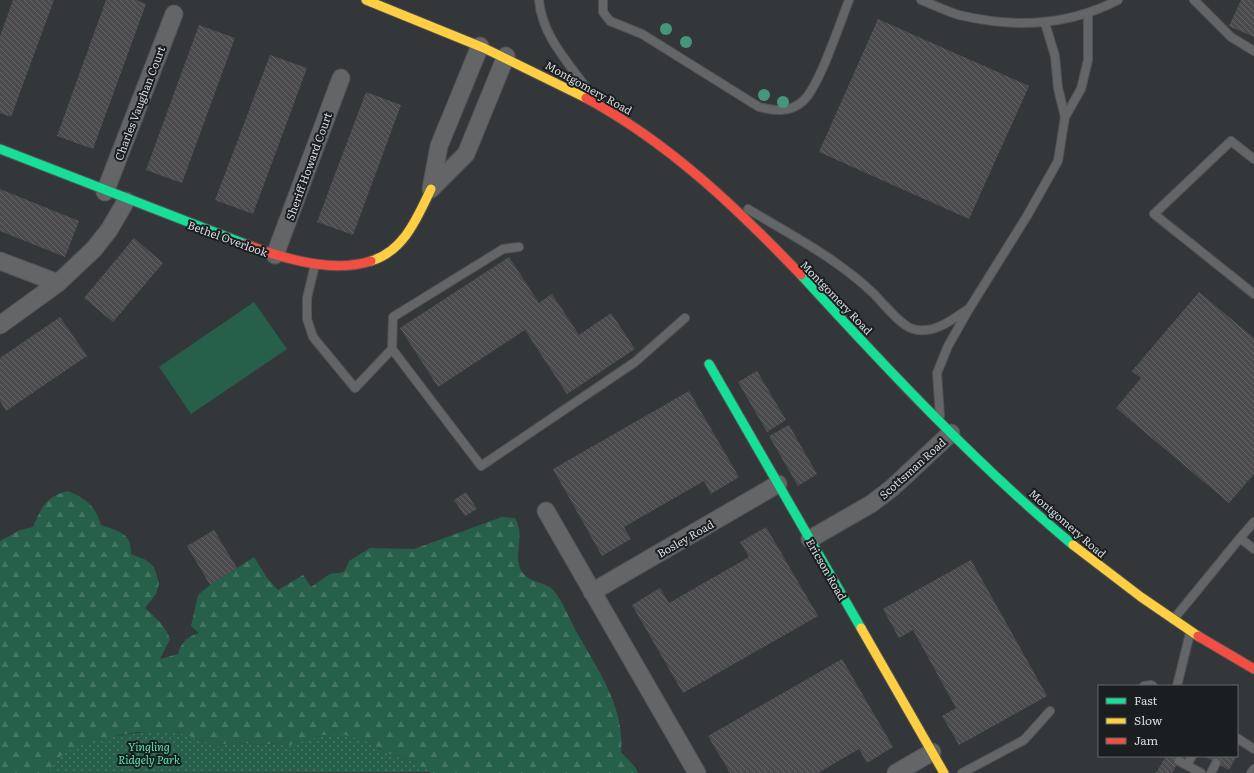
<svg xmlns="http://www.w3.org/2000/svg" width="1254" height="773" font-family="Literata,serif">
<style>
.grass{fill:#26604a}
.forest{fill:url(#forest-firs)}
.park{fill:url(#park-dots)}
.building{fill:url(#building-back-hatch)}
.lines{fill:none;stroke-linecap:round;stroke-linejoin:round}
.lane-casing{stroke:#515356;stroke-width:10}
.street-casing{stroke:#515356;stroke-width:19}
.fast-casing{stroke:#515356;stroke-width:11}
.slow-casing{stroke:#515356;stroke-width:11}
.jam-casing{stroke:#515356;stroke-width:11}
.lane{stroke:#636567;stroke-width:8}
.street{stroke:#636567;stroke-width:17}
.fast{stroke:#16e098;stroke-width:9}
.slow{stroke:#ffcf43;stroke-width:9}
.jam{stroke:#f24e42;stroke-width:9}
.tree{fill:#45967a}
.labels{text-anchor:middle;dominant-baseline:central;stroke-width:4;stroke-linejoin:round;paint-order:stroke}
.street-label{font-size:11px;fill:#d5d9dd;stroke:#1b1e20}
.park-label{font-size:11px;font-style:italic;fill:#53e4ae;stroke:#1b1e20}
</style>
<defs>
<pattern id="forest-firs" width="22" height="20" patternUnits="userSpaceOnUse"><rect width="22" height="20" fill="#26604a"/><path d="M5 1l3.5 6h-7zM16 11l3.5 6h-7z" fill="#457664"/></pattern>
<pattern id="park-dots" width="8" height="8" patternUnits="userSpaceOnUse"><rect width="8" height="8" fill="#26604a"/><path d="M2 2h.1M6 6h.1" fill="none" stroke="#457664" stroke-width="1.8" stroke-linecap="round"/></pattern>
<pattern id="building-back-hatch" width="6" height="6" patternUnits="userSpaceOnUse"><rect width="6" height="6" fill="#4b4b4d"/><path d="M-1 5l2 2M0 0l6 6M5-1l2 2" fill="none" stroke="#646466"/></pattern>
</defs>
<rect width="100%" height="100%" fill="#34373a"/>
<!-- grass -->
<path class="grass" d="M254,302L287,349L191,414L159,367Z"/>
<!-- forest -->
<path class="forest" d="M68,491C86,499 95,505 101,525C118,531 132,533 131,554L146,560L154,567L159,583L156,594L145,608C156,618 165,625 170,639L160,659L178,654C181,642 187,637 199,633L191,626L198,595L210,585L254,557L267,578L278,590L303,575L311,587L330,574L344,572L349,561L370,548L414,549L502,517L515,518C525,535 514,551 520,568C526,584 545,580 554,591C563,602 569,618 576,631C597,669 625,706 621,752L636,768L638,773H431L411,761L384,752L371,743L324,735L299,743L287,746L278,743L260,745L232,742L218,746L177,732H138L120,735L66,753L59,758L48,773H0V541L20,530L33,527C42,507 45,497 68,491Z"/>
<!-- park -->
<path class="park" d="M158,731L177,732L218,746L232,742L260,745L278,743L287,746L324,735L342,734L371,743L384,752L411,761L431,772L48,773C52,768 55,762 59,758C78,739 132,733 158,731Z"/>
<!-- building -->
<path class="building" d="M13,0H54L11,117L0,113V36Z
M106,0H136L146,4L93,149L57,136Z
M1241,0H1254V37L1229,26Z
M878,19L1029,86L969,219L819,152Z
M199,25L235,38L182,183L146,170Z
M270,55L307,68L253,214L215,200Z
M366,92L401,105L353,235L317,222Z
M0,189L79,221L65,257L0,231Z
M134,238L163,263L113,322L84,298Z
M509,257L539,303L552,294L579,335L611,313L635,349L567,394L525,330L438,387L400,328Z
M1199,292L1254,338V474L1229,503L1116,408L1141,378L1132,371Z
M60,317L87,356L6,411L0,401V358Z
M757,371L786,420L767,432L738,382Z
M689,391L739,477L711,494L704,481L624,527L631,539L602,556L553,469Z
M789,425L817,474L798,486L769,436Z
M466,492L477,509L465,516L454,500Z
M766,527L818,616L683,693L632,605L660,588L669,603L749,557L740,542Z
M214,530L237,568L210,585L187,546Z
M971,560L1047,696L959,745L942,716L956,708L913,630L899,638L883,609Z
M842,659L893,747L867,763L859,749L818,773H730L708,736Z
M1166,756H1182L1172,773H1156Z
M1204,756H1237L1229,770Z"/>
<g class="lines">
<!-- lane casing -->
<g class="lane-casing">
<path id="lane" d="M539,0C542,37 570,64 590,93
M603,0V12L610,21L642,34L759,107C774,111 790,113 803,101C819,87 840,23 849,0
M921,0C934,5 946,11 959,15C1013,28 1068,26 1118,0
M1194,0L1231,37L1254,51
M1065,117L1081,89L1088,60V14
M1254,159L1231,141L1154,214L1254,294
M748,209C791,235 838,259 874,294C883,303 901,326 913,329C933,335 952,320 968,309
M315,265L307,298V319L313,337L355,388L392,349L481,466L635,362L685,318
M392,349L393,317L503,249L519,247
M940,416L937,373L948,346L969,309L1027,216L1058,161L1065,117L1058,88L1055,56L1045,23
M1240,538L1254,522
M1173,620L1240,538L1254,549
M1144,686L1151,685L1153,686
M1177,686L1190,633
M1237,738L1254,749
M1179,761L1201,773
M1187,765L1192,756
M962,773L1024,740L1050,711
M1211,773L1216,763
M1251,773L1254,769"/>
</g>
<!-- street casing -->
<g class="street-casing">
<path id="street" d="M480,46L439,146L431,189L466,154L506,56
M105,192L174,14
M275,255L341,78
M0,261L58,283L94,249L109,230L126,201
M0,325L58,283
M546,511L697,773
M810,539L871,504L892,488L951,433
M592,592L778,484
M896,773L932,752"/>
</g>
<!-- fast casing -->
<g class="fast-casing">
<path id="fast" d="M0,149L245,244
M801,275C887,369 975,463 1073,545
M709,364L861,628"/>
</g>
<!-- slow casing -->
<g class="slow-casing">
<path id="slow" d="M366,0L484,48L586,98
M371,261C404,251 417,218 431,189
M1073,545L1141,597L1198,636
M861,628L944,773"/>
</g>
<!-- jam casing -->
<g class="jam-casing">
<path id="jam" d="M586,98C669,143 736,207 801,275
M245,244C281,258 332,274 371,261
M1198,636L1254,669"/>
</g>
<!-- lane -->
<use href="#lane" class="lane"/>
<!-- street -->
<use href="#street" class="street"/>
<!-- fast -->
<use href="#fast" class="fast"/>
<!-- slow -->
<use href="#slow" class="slow"/>
<!-- jam -->
<use href="#jam" class="jam"/>
</g>
<!-- trees -->
<g class="tree">
<circle cx="666" cy="29" r="6"/>
<circle cx="686" cy="42" r="6"/>
<circle cx="764" cy="95" r="6"/>
<circle cx="783" cy="102" r="6"/>
</g>
<g class="labels">
<!-- street labels -->
<g class="street-label">
<text transform="translate(589 87) rotate(29)">Montgomery Road</text>
<text transform="translate(139 103) rotate(-69)">Charles Vaughan Court</text>
<text transform="translate(308 166) rotate(-70)">Sheriff Howard Court</text>
<text transform="translate(228 238) rotate(20)">Bethel Overlook</text>
<text transform="translate(837 297) rotate(46)">Montgomery Road</text>
<text transform="translate(912 468) rotate(-42)">Scottsman Road</text>
<text transform="translate(1068 523) rotate(41)">Montgomery Road</text>
<text transform="translate(685 538) rotate(-30)">Bosley Road</text>
<text transform="translate(827 569) rotate(60)">Ericson Road</text>
</g>
<!-- park labels -->
<g class="park-label">
<text x="149" y="746">Yingling<tspan x="149" dy="13">Ridgely Park</tspan></text>
</g>
</g>
<!-- legend -->
<rect x="1098" y="685" width="140" height="72" fill="#1b1e20" stroke="#65696c"/>
<rect x="1106" y="698" width="20" height="6" fill="#16e098" stroke="#65696c"/>
<text x="1134" y="705" font-size="12" fill="#d5d9dd">Fast</text>
<rect x="1106" y="718" width="20" height="6" fill="#ffcf43" stroke="#65696c"/>
<text x="1134" y="725" font-size="12" fill="#d5d9dd">Slow</text>
<rect x="1106" y="738" width="20" height="6" fill="#f24e42" stroke="#65696c"/>
<text x="1134" y="745" font-size="12" fill="#d5d9dd">Jam</text>
</svg>
